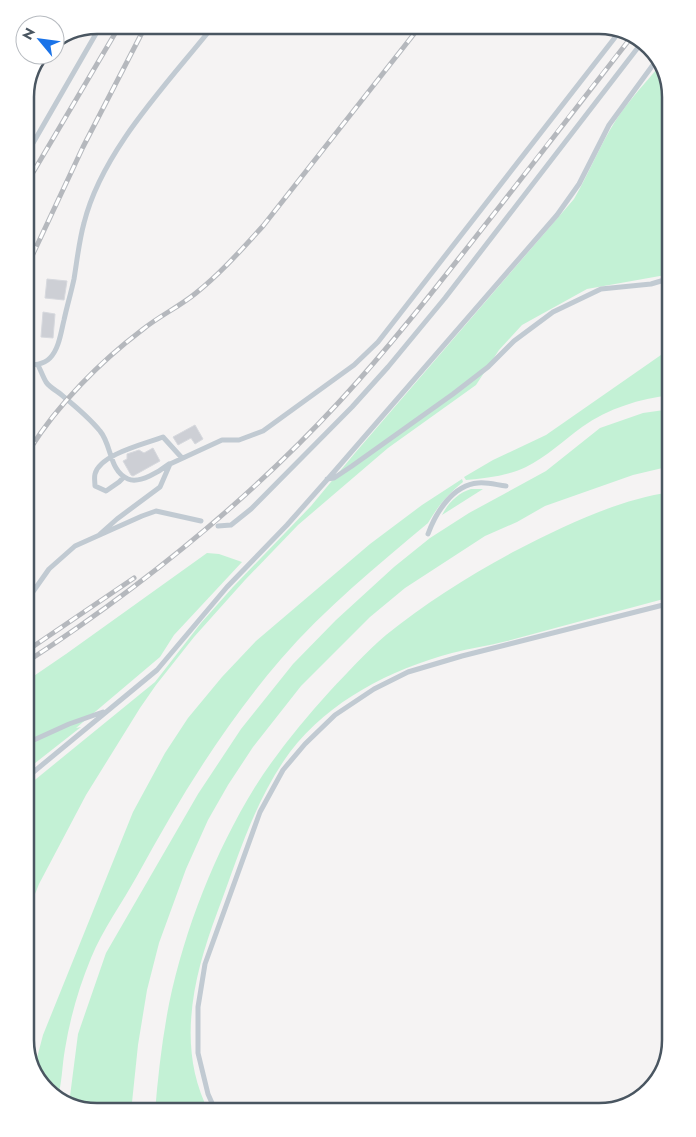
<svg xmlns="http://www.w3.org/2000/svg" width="696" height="1137" font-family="Jost,sans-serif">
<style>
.green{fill:#c3f1d5}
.building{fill:#cdcfd5;stroke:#d7d9de}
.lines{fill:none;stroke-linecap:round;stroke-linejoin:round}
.lane{stroke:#c1cad2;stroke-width:5}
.rail-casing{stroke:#b5b8bd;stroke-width:5}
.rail{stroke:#fff;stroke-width:3;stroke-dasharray:9;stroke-linecap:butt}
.rim{fill:none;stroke:#4a5661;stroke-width:2.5}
</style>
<rect width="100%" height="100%" fill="#f5f3f3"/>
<!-- green -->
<path class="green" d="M662,63L671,97V274L587,289L522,325L499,350L476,385L388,448L298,525L245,580L194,637L156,685L140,708L86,795L39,884L25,919V788L155,682L201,623L233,587L311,506L355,453L574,199C589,173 600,145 616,120C629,100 647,81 662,63Z
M671,348V395C639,399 609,408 582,427C563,441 546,457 526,467C507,476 486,478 466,480L464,477L493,460L546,435Z
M671,409V466L633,475L545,506L517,522L485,536L405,588L370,617L301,686L253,747L228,785L208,820L186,869L159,943L147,990L138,1045L131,1112H92L69,1104L78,1034L106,953L198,794L241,729L293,664L336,620L394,567L430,538L469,513L546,471L600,428L643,413Z
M462,479L463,482C448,494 438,506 428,523C377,566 325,608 281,659C224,725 179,799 137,876C122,903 103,929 91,958C79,987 70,1018 65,1049C62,1065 62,1085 57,1100L33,1073L43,1035L133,812L165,753L188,718L222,677L256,641L370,544L422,505Z
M471,489H483L442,515C448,503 458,493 471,489Z
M671,492V597C616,612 562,626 507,641C489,646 470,648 452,653C390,670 330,700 290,752C254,801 238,858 217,913C193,977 176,1048 209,1112H155C158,1076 162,1040 169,1004C185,928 215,852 255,787C277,752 303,721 330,691C348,672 366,652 386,635C426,603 471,574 517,550C566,525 617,500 671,492Z
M207,553L219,554L242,562L174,635L160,657L76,728L81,727L25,771V682L66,654Z"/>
<!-- building -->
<path class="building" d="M47,279L67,281L64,300L45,298Z
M43,312L55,314L53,338L41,337Z
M195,425L203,439L195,444L191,438L178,445L173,437Z
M153,448L160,461L133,476L131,475L123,461L127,459V454L139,450L144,453Z"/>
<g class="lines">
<!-- lane -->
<path class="lane" d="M25,157L101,25
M25,365C34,365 43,365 50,358C59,349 61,332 64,320C67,306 71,293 74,279C77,261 79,241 84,223C102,150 168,83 214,25
M38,365C41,371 43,377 46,382C50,388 59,392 64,397C75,406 91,420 100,431C112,445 109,471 128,479C140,484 160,471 169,464
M124,477L119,482L106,491L95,486C95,483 94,478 95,474C100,454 145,444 163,437L182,458
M327,479L334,478L352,466L453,394L488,367L514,341L553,312L601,289L651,284L671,278
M218,526L231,525L251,509L352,407L388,367L445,298L643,41
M428,534C436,512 453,485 478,483C488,482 497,485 506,486
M99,535L117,519L160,487L170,464L222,440H239L263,431L354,365L378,342L620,31
M25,603L49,569L75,546L142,516L156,511L201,521
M25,744L69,724L103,712
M25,779L157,670L227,587L287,525L333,473L557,215L579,184L609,125L658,58
M216,1112L208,1094L198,1053V1007L205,964L260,812L283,770L305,744L335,715L374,689L408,672L462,656L671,603"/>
<!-- rail casing -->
<g class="rail-casing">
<path id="rail" d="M25,186L120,25
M25,271L83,147L146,25
M30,449C58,404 101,361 142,330C159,316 179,307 196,293C221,273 242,249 263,226L421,25
M25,652L134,578
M25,663C140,588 247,502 340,401C397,339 448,272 500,206C544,149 588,92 633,35"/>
</g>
<!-- rail -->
<use href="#rail" class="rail"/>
</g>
<!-- crop -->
<path d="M0 0H696V1137H0ZM97 34H599A63 63 0 0 1 662 97V1040A63 63 0 0 1 599 1103H97A63 63 0 0 1 34 1040V97A63 63 0 0 1 97 34Z" fill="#fff" fill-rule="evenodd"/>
<path class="rim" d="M97 34H599A63 63 0 0 1 662 97V1040A63 63 0 0 1 599 1103H97A63 63 0 0 1 34 1040V97A63 63 0 0 1 97 34Z"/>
<!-- north arrow -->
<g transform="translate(40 40) rotate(299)"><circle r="24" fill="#ffffff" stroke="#b7bbc0"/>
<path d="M0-4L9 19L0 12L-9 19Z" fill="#1a73e8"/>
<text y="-8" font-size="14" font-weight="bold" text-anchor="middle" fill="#4a5661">N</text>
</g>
</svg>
